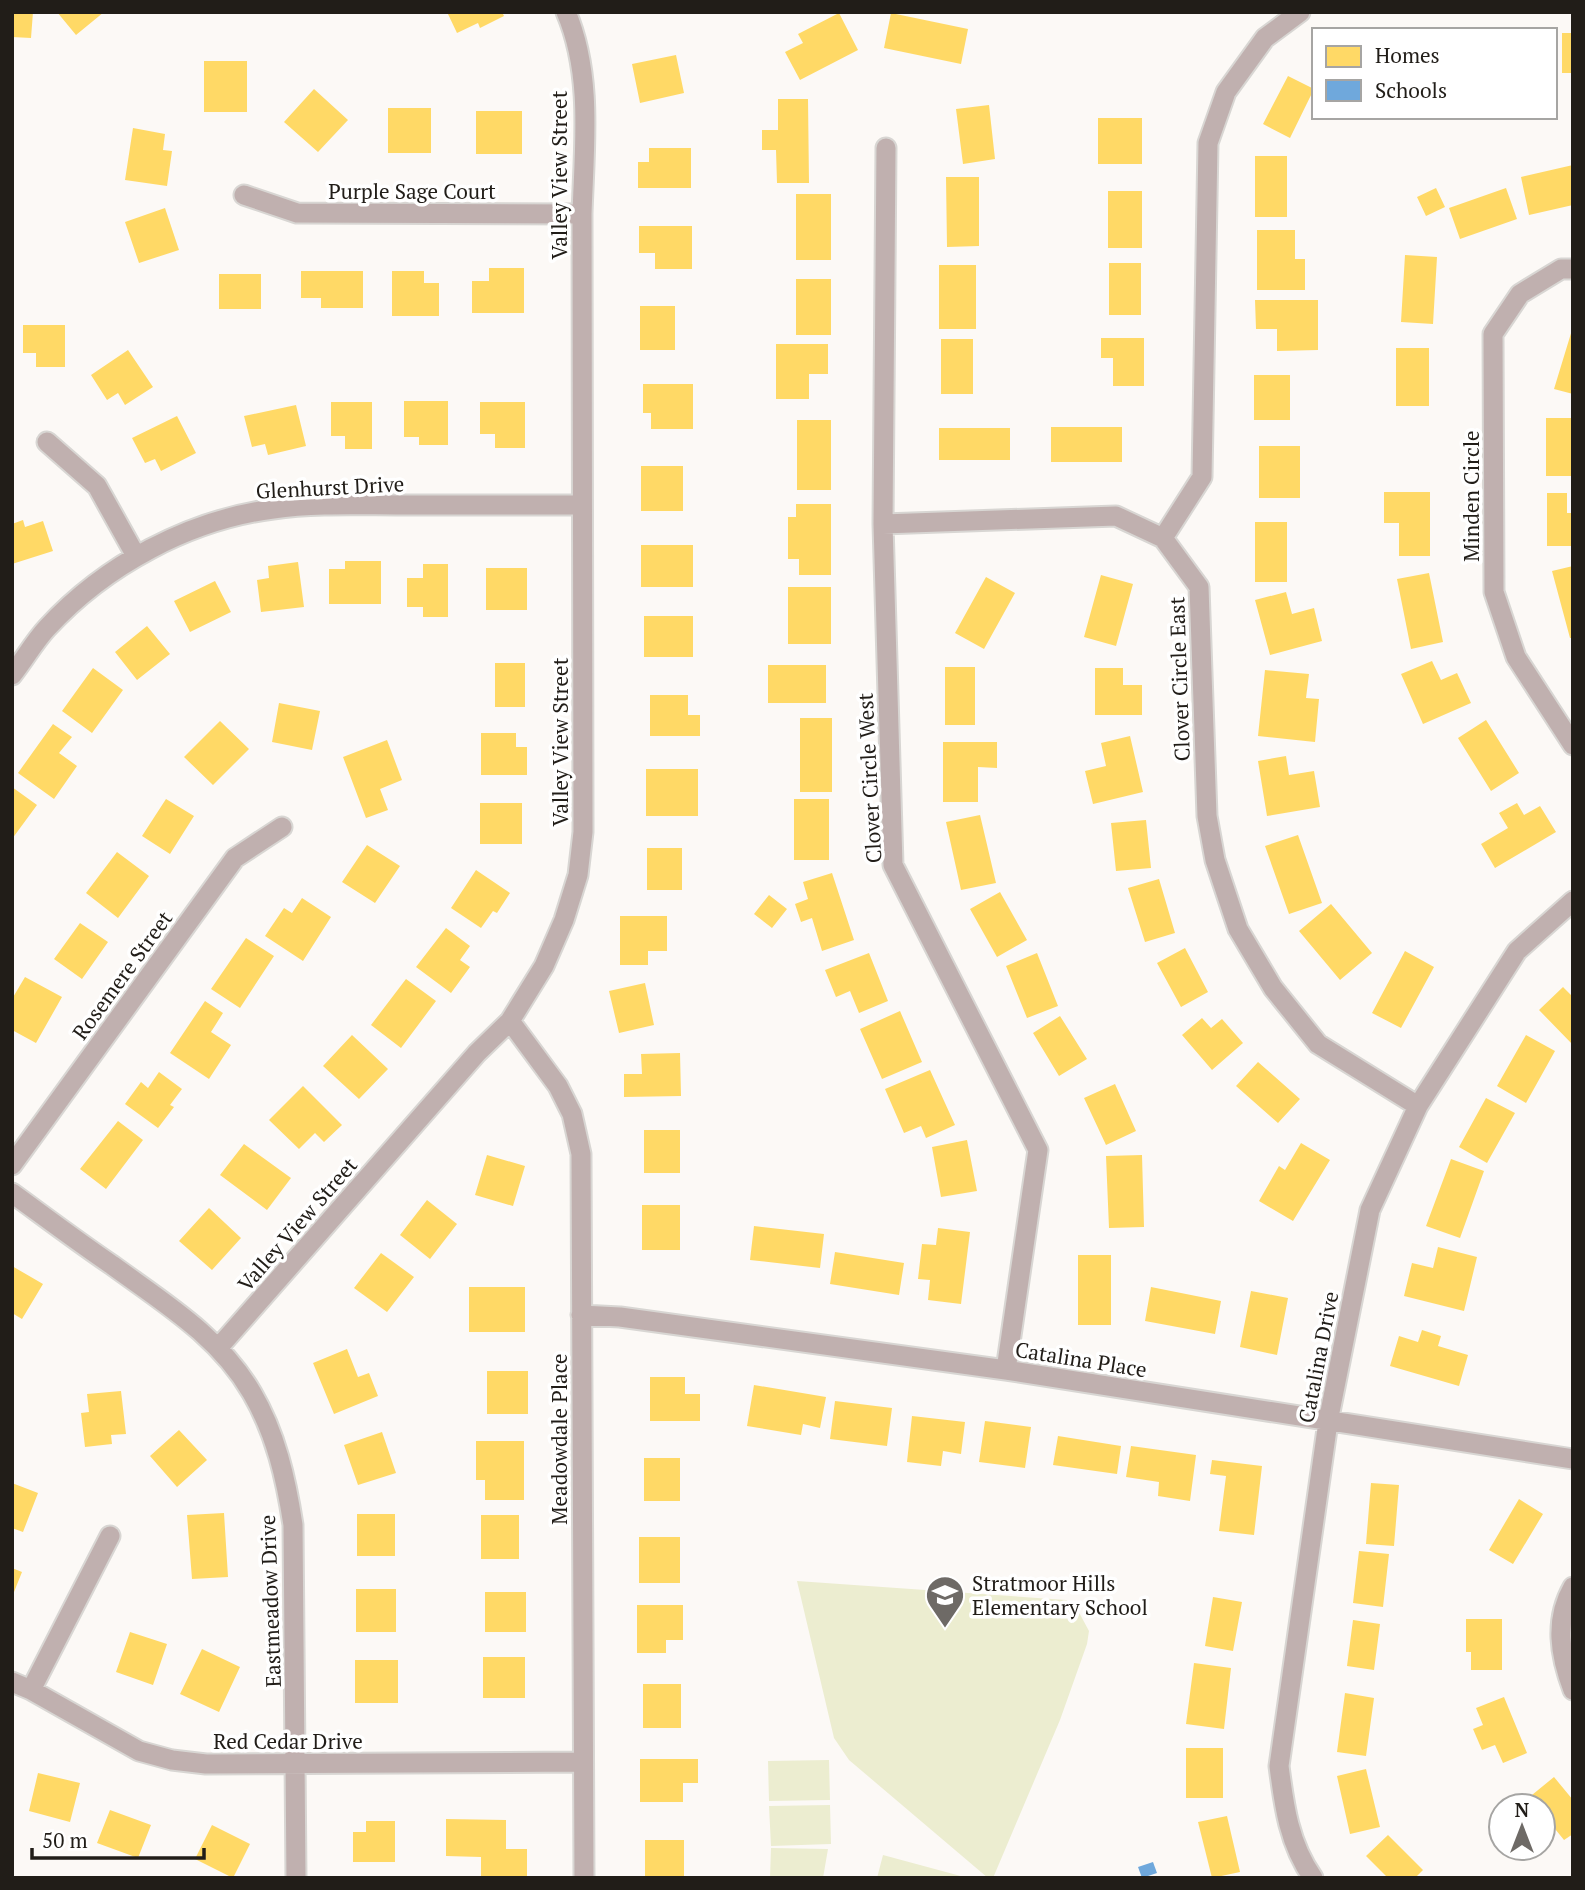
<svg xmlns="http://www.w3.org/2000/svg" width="1585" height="1890" font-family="'PT Serif',serif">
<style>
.green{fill:#ecedd0}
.homes{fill:#ffd966}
.schools{fill:#6fa8dc}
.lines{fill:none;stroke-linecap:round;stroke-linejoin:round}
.minor-casing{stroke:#d8d6d3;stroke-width:23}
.minor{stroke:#c0b0af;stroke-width:19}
.labels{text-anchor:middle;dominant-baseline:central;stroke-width:7;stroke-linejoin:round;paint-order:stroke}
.street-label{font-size:21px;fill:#211d18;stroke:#fff}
.poi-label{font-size:21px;fill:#211d18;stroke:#fff;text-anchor:start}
</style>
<rect width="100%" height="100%" fill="#fcf9f6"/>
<!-- green -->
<path class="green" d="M797,1581L1066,1600L1075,1605L1089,1631L1087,1644L1060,1720L993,1878H988L849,1760L834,1738Z
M829,1760L830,1800L769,1801L768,1761Z
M830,1805L831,1844L771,1846L769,1806Z
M771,1848L828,1849L823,1878H770Z
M883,1855L968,1878H877Z"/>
<!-- homes -->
<path class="homes" d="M12,12H33L31,38L12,37Z
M57,12H104L76,35Z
M447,12H502L504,16L480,28L478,23L457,33Z
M839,13L858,50L800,80L785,52L803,43L798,34Z
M891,13L968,29L961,64L884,48Z
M1562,33H1573V73H1562Z
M676,55L684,93L640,103L632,64Z
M204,61H247V112H204Z
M1288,76L1314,89L1290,138L1263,124Z
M314,89L348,120L318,152L284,122Z
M778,99H808L809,183H777L776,150H762V130H778Z
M989,105L995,159L963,164L956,109Z
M388,108H431V153H388Z
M476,111H522V154H476Z
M1098,118H1142V164H1098Z
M133,128L165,134L163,150L172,151L167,186L125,180Z
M649,148H691V188H638V162H649Z
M1255,156H1287V217H1255Z
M1573,165V205L1529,215L1521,177Z
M946,177H979V246L947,247Z
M1436,188L1445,207L1426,216L1417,197Z
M1506,188L1517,219L1460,239L1449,208Z
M1108,191H1142V248H1108Z
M796,194H831V260H796Z
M165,208L179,250L139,263L125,222Z
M639,226H692V269H655V253H639Z
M1257,230H1295V259H1305V290H1257Z
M1405,255L1437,257L1433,324L1401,322Z
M1109,263H1141V315H1109Z
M939,265H976V329H939Z
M489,268H524V313H472V281H489Z
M301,271H363V308H321V298H301Z
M392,271H424V283H439V316H392Z
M219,274H261V309H219Z
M796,279H831V335H796Z
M1255,300H1318V350L1277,351V329H1256Z
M640,306H675V350H640Z
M23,325H65V367H36V353H23Z
M1572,330H1573V394L1554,389Z
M1101,338H1144V386H1113V358H1101Z
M941,339H973V394H941Z
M776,344H828V374H809V399H776Z
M1396,348H1429V406H1396Z
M128,350L153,387L125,405L118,393L107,400L91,375Z
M1254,375H1290V420H1254Z
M643,384H693V429H651V413H643Z
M404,401H448V445H419V437H404Z
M331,402H372V449H345V436H331Z
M480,402H525V448H495V434H480Z
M296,405L306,446L268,455L265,444L252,447L244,416Z
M177,416L196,453L161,471L155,459L145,463L132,438Z
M1546,418H1573V476H1546Z
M797,420H831V490H797Z
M1051,427H1122V462H1051Z
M939,428H1010V460H939Z
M1259,446H1300V498H1259Z
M641,466H683V511H641Z
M1384,492H1430V556H1399V523H1384Z
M1547,493H1567V513H1573V546H1547Z
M796,504H831V575H799V559H788V517H796Z
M23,520L25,527L43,521L53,551L12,564V524Z
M1255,522H1287V582H1255Z
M641,545H693V587H641Z
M345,561H381V604H329V569H345Z
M298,562L304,607L261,612L257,580L269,578L268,566Z
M423,564H448V617H423V607H407V578H423Z
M1573,566V638H1570L1552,571Z
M486,568H527V610H486Z
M1429,573L1443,642L1411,649L1397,579Z
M1101,575L1133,584L1116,646L1084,637Z
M986,577L1015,593L984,649L955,633Z
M215,581L231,612L190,632L174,601Z
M788,587H831V644H788Z
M1286,592L1292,614L1314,608L1322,641L1270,655L1255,600Z
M644,616H693V657H644Z
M147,626L170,654L137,680L115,652Z
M1432,661L1441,680L1457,673L1471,703L1423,724L1401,674Z
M495,663H525V707H495Z
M768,665H826V703H768Z
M945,667H975V725H945Z
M93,668L123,690L92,733L62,711Z
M1095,668H1123V685H1142V715H1095Z
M1265,670L1309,674L1306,698L1319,699L1315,742L1258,736Z
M650,695H688V715H700V736H650Z
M279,703L320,711L312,750L272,742Z
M800,718H832V792H800Z
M1486,720L1519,773L1491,791L1458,738Z
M220,721L249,749L213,785L184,757Z
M53,724L72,737L59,753L77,766L54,799L18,773Z
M481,733H516V747H527V775H481Z
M1130,736L1143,792L1093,804L1085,771L1106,766L1101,743Z
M387,740L402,780L380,789L388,810L366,818L343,757Z
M943,742H997V768L978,767V802H943Z
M1286,756L1289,775L1314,771L1320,807L1267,816L1258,761Z
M646,769H698V816H646Z
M12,787L37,805L12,839Z
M166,799L194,816L170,854L142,836Z
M794,799H829V860H794Z
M480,803H522V844H480Z
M1517,803L1524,815L1540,806L1556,832L1495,868L1481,844L1508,828L1499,813Z
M980,815L996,883L961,890L946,822Z
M1146,820L1151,868L1116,871L1111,823Z
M1298,835L1322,903L1289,914L1265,846Z
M367,845L400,866L375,903L342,882Z
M647,848H682V890H647Z
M117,852L149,876L118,918L86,893Z
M476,870L510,893L497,913L493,911L481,928L451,908Z
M832,873L854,940L822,951L812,918L801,922L795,904L808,899L803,882Z
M1159,879L1175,933L1145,942L1128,888Z
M1000,892L1027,940L997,957L970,909Z
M769,895L787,909L772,928L754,914Z
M302,898L331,917L303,961L265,936L284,908L292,913Z
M1331,904L1372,953L1340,980L1299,931Z
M620,916H667V951H648V965H620Z
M80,923L108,942L82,979L54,959Z
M446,928L470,946L460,960L470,967L451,993L416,967Z
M246,938L274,956L240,1008L211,989Z
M1185,948L1208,992L1181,1007L1157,963Z
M1405,951L1434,967L1401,1028L1372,1013Z
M869,953L888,1001L859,1013L850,991L836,997L825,970Z
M1037,953L1058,1006L1027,1018L1006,966Z
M25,977L62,997L36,1043L12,1030V999Z
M406,979L436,1001L401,1048L371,1025Z
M645,983L654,1025L619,1033L609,991Z
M1563,987L1573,997V1045L1539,1010Z
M205,1001L223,1013L211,1032L231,1045L209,1079L170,1053Z
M900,1011L922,1062L882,1079L860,1029Z
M1060,1016L1087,1059L1059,1076L1033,1033Z
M1202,1018L1211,1028L1222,1019L1243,1043L1212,1070L1182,1035Z
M352,1035L388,1069L359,1099L323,1066Z
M1526,1035L1555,1051L1526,1103L1497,1086Z
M680,1053L681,1096L624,1097V1074H642L641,1054Z
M1258,1062L1300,1099L1278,1123L1236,1086Z
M930,1070L955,1125L926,1138L921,1126L904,1133L885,1089Z
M159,1072L182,1089L170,1105L174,1107L158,1128L125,1104L141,1082L148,1088Z
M1115,1084L1136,1131L1106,1145L1084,1098Z
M303,1086L342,1125L324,1142L315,1133L299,1149L269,1120Z
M1486,1098L1515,1113L1487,1163L1459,1147Z
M118,1121L143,1140L106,1189L80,1169Z
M644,1130H680V1173H644Z
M967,1140L977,1191L941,1197L932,1147Z
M1301,1143L1330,1160L1293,1221L1259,1201L1279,1166L1285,1170Z
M244,1144L291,1178L267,1210L220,1175Z
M487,1155L525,1166L513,1206L475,1195Z
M1142,1155L1144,1227L1109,1228L1106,1156Z
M1451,1159L1484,1171L1460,1238L1426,1226Z
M427,1200L457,1224L430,1259L400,1235Z
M642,1205H680V1250H642Z
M209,1208L241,1238L212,1270L179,1241Z
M754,1226L824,1234L820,1268L750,1260Z
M938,1228L970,1232L961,1304L928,1300L930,1280L918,1279L922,1244L936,1245Z
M1438,1247L1477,1257L1464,1311L1404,1296L1412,1263L1433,1268Z
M835,1252L904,1263L899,1295L830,1284Z
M381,1253L414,1277L387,1312L354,1288Z
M1078,1255H1111V1325H1078Z
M12,1266L43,1284L22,1319L12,1313Z
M469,1287H525V1332H469Z
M1151,1287L1221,1301L1215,1334L1145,1321Z
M1251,1291L1288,1298L1277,1355L1240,1347Z
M1422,1330L1441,1336L1438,1346L1468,1355L1459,1386L1390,1366L1399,1336L1418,1342Z
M347,1349L358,1377L369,1373L378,1396L334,1414L313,1363Z
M487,1371H528V1414H487Z
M650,1377H685V1394H700V1421H650Z
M754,1385L826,1397L820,1428L803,1424L801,1435L747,1426Z
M121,1391L126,1434L111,1435L112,1444L85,1447L81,1413L89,1412L87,1394Z
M835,1401L892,1408L887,1446L830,1439Z
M912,1416L965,1422L961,1454L943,1451L941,1466L907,1462Z
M985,1421L1031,1427L1025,1468L979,1462Z
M179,1430L207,1460L177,1487L150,1456Z
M382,1432L396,1473L358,1485L344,1445Z
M1058,1436L1121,1446L1117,1474L1053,1465Z
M476,1441H524V1500H485V1480H476Z
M1131,1446L1196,1455L1190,1501L1158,1496L1159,1482L1126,1477Z
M644,1458H680V1501H644Z
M1212,1460L1262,1466L1254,1535L1219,1531L1226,1476L1210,1474Z
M12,1483L38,1493L23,1532L12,1528Z
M1371,1483L1399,1485L1394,1546L1366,1544Z
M1519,1499L1543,1514L1513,1564L1489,1550Z
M224,1513L228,1577L192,1579L187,1515Z
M357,1514H395V1556H357Z
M481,1515H519V1559H481Z
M639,1537H680V1583H639Z
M1359,1551L1389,1554L1383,1607L1353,1603Z
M12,1568L22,1572L12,1597Z
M356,1589H396V1632H356Z
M485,1592H526V1632H485Z
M1213,1597L1242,1602L1233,1651L1205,1646Z
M637,1605H683V1640H666V1653H637Z
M1466,1619H1502V1670H1471V1652H1466Z
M1353,1620L1380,1624L1374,1670L1347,1666Z
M130,1632L167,1644L153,1685L116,1672Z
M202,1649L240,1667L219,1712L180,1694Z
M483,1657H525V1698H483Z
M355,1660H398V1703H355Z
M1194,1663L1231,1668L1224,1729L1186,1724Z
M643,1684H681V1728H643Z
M1345,1693L1374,1698L1366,1756L1337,1752Z
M1504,1697L1527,1753L1503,1763L1495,1745L1482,1750L1473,1729L1483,1725L1476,1708Z
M1186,1748H1223V1798H1186Z
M640,1759H698V1783H683V1802H640Z
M1366,1769L1380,1827L1350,1834L1337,1776Z
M38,1773L80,1783L70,1822L29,1811Z
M1554,1777L1573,1800V1834L1564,1840L1547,1819L1543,1822V1806H1524L1522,1803Z
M110,1810L151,1825L138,1858L97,1843Z
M1227,1816L1240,1872L1212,1878L1198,1822Z
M446,1819L506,1820V1849H527V1878H481V1857L446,1856Z
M366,1821H395V1862H353V1832H366Z
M212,1825L250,1844L233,1878L195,1859Z
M1388,1835L1423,1870L1415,1878H1388L1366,1856Z
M645,1840H684V1878H645Z"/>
<!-- schools -->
<path class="schools" d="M1153,1862L1157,1873L1142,1878L1138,1867Z"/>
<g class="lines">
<!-- minor casing -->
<g class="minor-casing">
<path id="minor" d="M886,148L883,524L893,865L1038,1150L1006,1370
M244,195L297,213L582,214
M1573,269H1561L1520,294L1493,334L1494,592L1516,657L1573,745
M47,442L97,486L136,556
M883,524L1116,516L1163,538L1199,587L1207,816L1215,860L1238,929L1273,988L1318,1044L1418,1106
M1163,538L1202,477L1208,143L1226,92L1265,38L1300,12
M12,675C24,660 34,642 47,628C105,565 189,520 273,509C315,503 359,505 401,505C461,505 522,505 582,505
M510,1021L558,1086L572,1114L581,1154L584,1878
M12,1165L235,858L282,827
M12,1193C45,1217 78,1242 112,1265C164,1303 219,1336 252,1393C276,1434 286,1479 293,1525L296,1878
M581,1315L620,1317L1006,1370L1573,1459
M219,1347L477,1053L510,1021L544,966L564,920L578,875L583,832L582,214C584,148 593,75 566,12
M1573,1587C1554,1620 1560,1656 1573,1690
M12,1682L31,1690L139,1751L172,1760L206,1764L582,1762
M31,1690L110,1536
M1313,1878C1289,1844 1284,1806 1279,1766L1328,1422L1370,1210L1418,1106L1517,951L1573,901"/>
</g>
<!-- minor -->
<use href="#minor" class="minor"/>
</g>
<!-- icons -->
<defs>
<g id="school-pin" transform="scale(2.0125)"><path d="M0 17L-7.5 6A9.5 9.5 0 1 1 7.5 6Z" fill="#6e6a66" stroke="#fff"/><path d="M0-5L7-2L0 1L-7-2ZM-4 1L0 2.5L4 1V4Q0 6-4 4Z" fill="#fff"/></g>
</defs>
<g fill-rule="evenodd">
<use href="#school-pin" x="945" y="1595"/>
</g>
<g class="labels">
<!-- street labels -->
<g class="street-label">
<text transform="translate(559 175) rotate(-90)">Valley View Street</text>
<text x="412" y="191">Purple Sage Court</text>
<text transform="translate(330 487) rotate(-3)">Glenhurst Drive</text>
<text transform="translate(1471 496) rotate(-90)">Minden Circle</text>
<text transform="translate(1179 679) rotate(-92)">Clover Circle East</text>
<text transform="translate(560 742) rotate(-90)">Valley View Street</text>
<text transform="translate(869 778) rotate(-93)">Clover Circle West</text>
<text transform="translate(122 975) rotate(-54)">Rosemere Street</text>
<text transform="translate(297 1224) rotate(-49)">Valley View Street</text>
<text transform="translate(1318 1357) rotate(-79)">Catalina Drive</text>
<text transform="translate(1081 1359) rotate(9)">Catalina Place</text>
<text transform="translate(559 1439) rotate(-90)">Meadowdale Place</text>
<text transform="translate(270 1601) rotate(-92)">Eastmeadow Drive</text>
<text x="288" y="1741">Red Cedar Drive</text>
</g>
<!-- poi labels -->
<g class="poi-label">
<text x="972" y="1583">Stratmoor Hills<tspan x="972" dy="24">Elementary School</tspan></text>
</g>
</g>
<!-- border -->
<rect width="1585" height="1890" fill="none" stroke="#211d18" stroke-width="28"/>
<!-- legend -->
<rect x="1312" y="28" width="245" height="91" fill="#ffffff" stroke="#a6a5a3" stroke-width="2"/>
<rect x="1326" y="46" width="35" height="21" fill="#ffd966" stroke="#a6a5a3" stroke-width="2"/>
<text x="1375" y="63" font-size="21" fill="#211d18">Homes</text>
<rect x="1326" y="80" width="35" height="21" fill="#6fa8dc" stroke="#a6a5a3" stroke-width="2"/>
<text x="1375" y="98" font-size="21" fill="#211d18">Schools</text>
<!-- north arrow -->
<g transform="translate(1522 1827)"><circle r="33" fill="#ffffff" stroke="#a6a5a3" stroke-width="2"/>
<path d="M0-5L12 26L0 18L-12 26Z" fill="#6e6a66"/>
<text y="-10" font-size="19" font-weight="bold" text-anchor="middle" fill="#211d18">N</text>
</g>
<!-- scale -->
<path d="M32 1848v10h172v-10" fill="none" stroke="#211d18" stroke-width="3.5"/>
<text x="42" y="1848" font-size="21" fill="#211d18" stroke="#ffffff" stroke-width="5" paint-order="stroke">50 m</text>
</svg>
